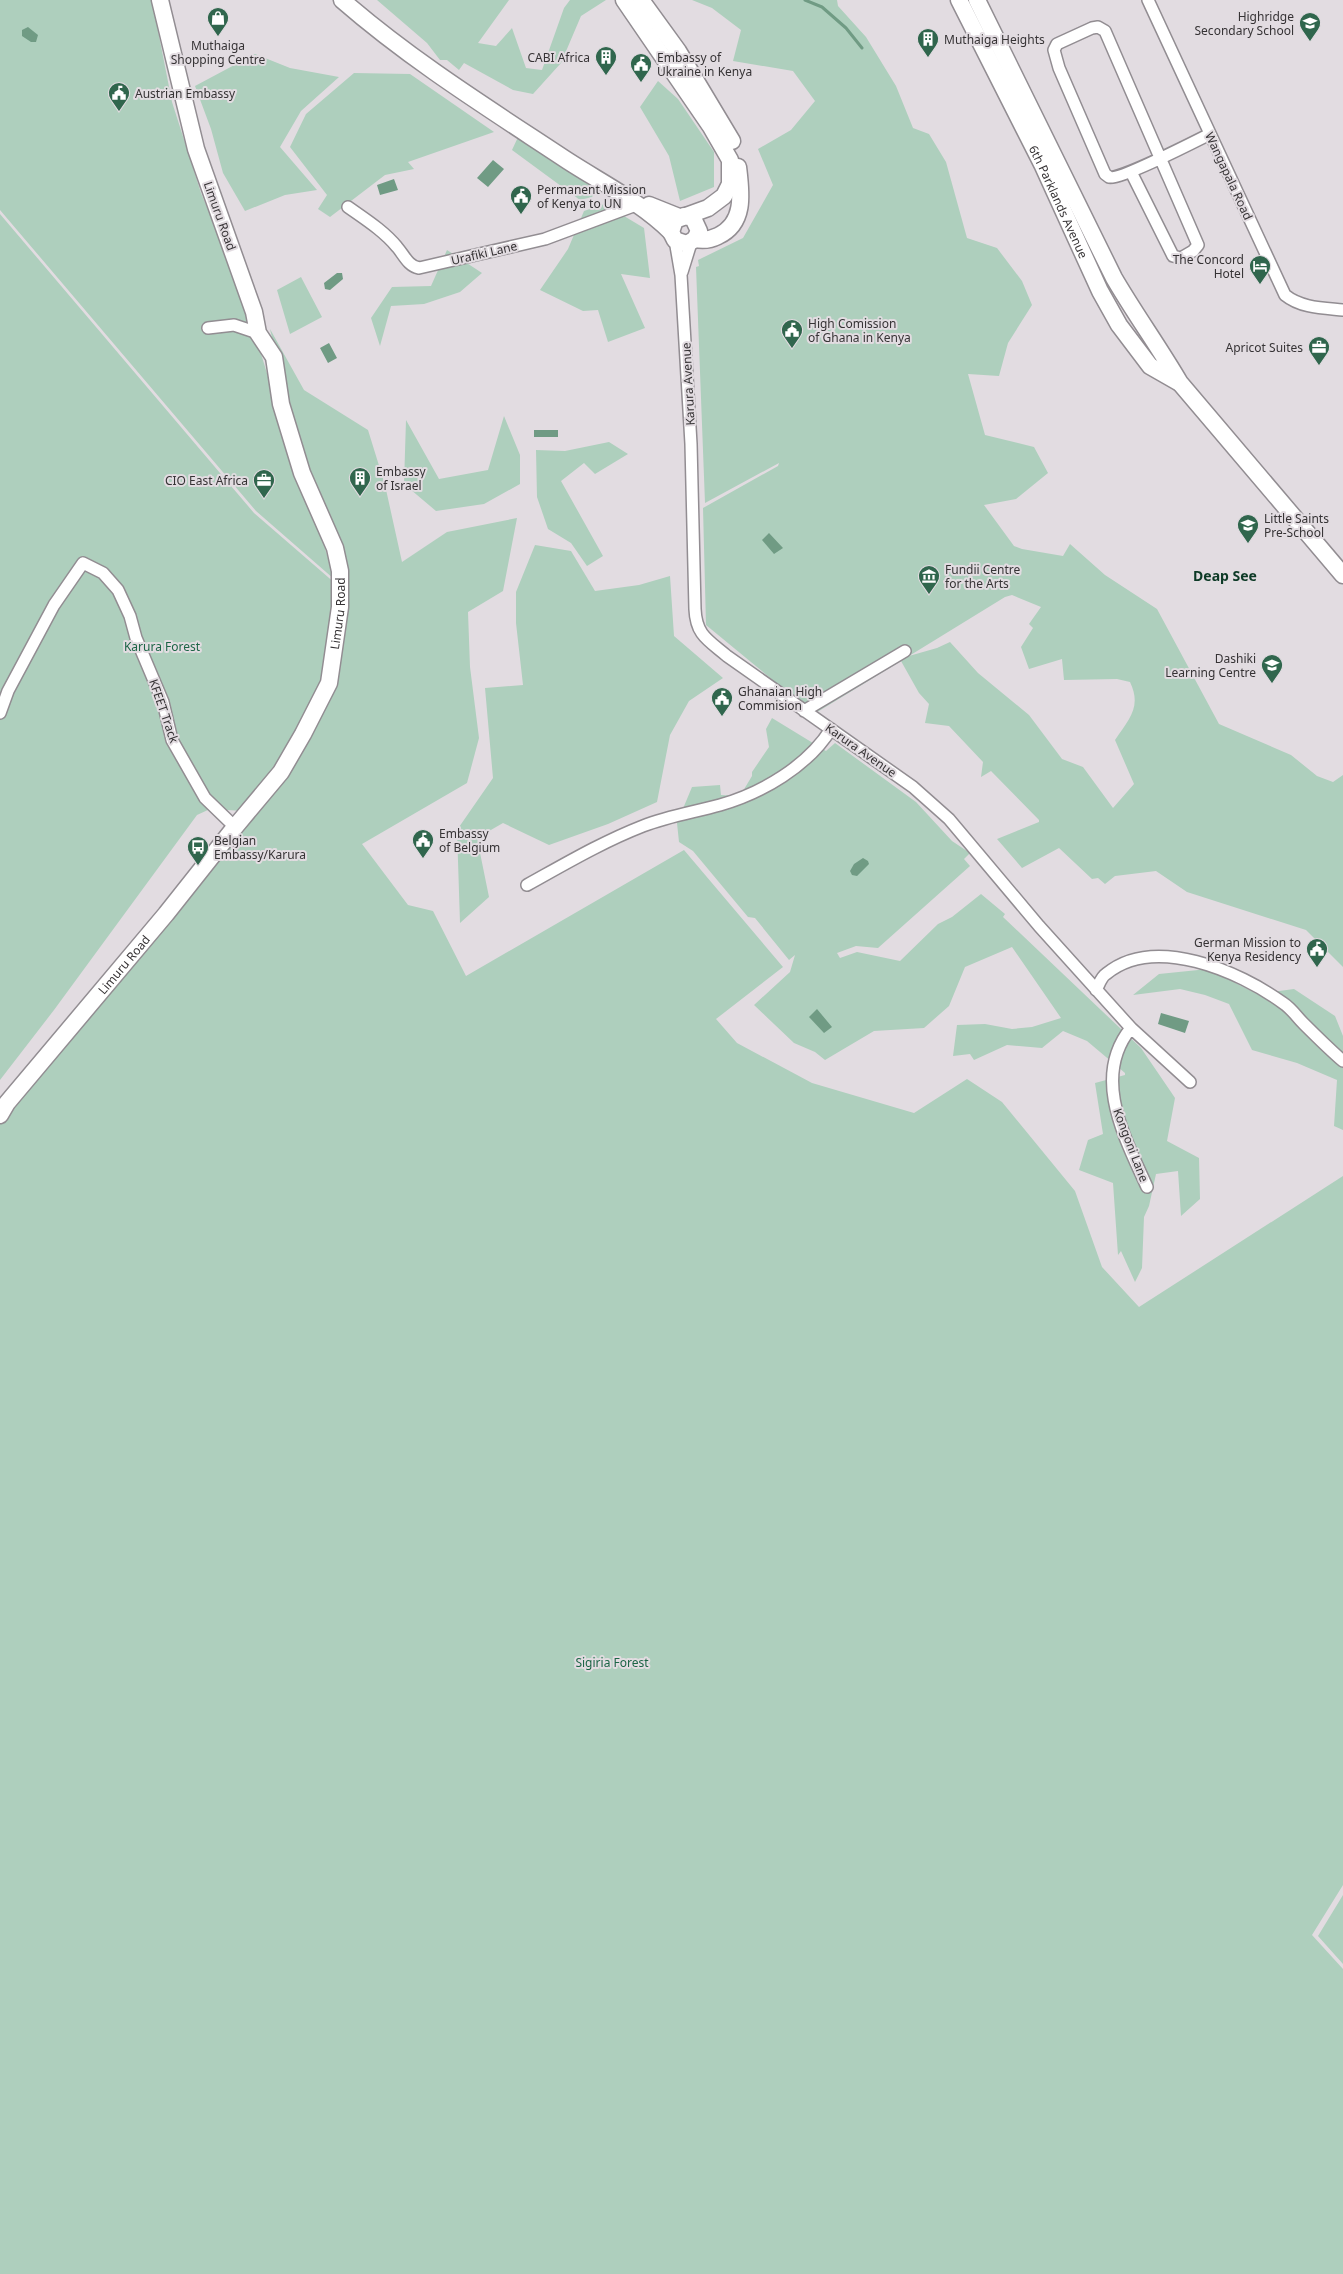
<svg xmlns="http://www.w3.org/2000/svg" width="1343" height="2274" font-family="'Noto Sans',sans-serif">
<style>
.green{fill:#aecfbd;fill-rule:evenodd}
.water{fill:#709b84}
.lines{fill:none;stroke-linecap:round;stroke-linejoin:round}
.stream{stroke:#709b84;stroke-width:3}
.street-casing{stroke:#928d92;stroke-width:14}
.secondary-casing{stroke:#928d92;stroke-width:19}
.street{stroke:#fff;stroke-width:11}
.secondary{stroke:#fff;stroke-width:16}
.labels{text-anchor:middle;dominant-baseline:central;stroke-width:4;stroke-linejoin:round;paint-order:stroke}
.poi-label{font-size:12px;fill:#363335;stroke:#e2dce1;text-anchor:start}
.street-label{font-size:12px;fill:#363335;stroke:#e2dce1}
.park-label{font-size:12px;fill:#1c6546;stroke:#e2dce1}
.neighbourhood-label{font-size:14px;font-weight:bold;fill:#0d3a26;stroke:#e2dce1}
</style>
<rect width="100%" height="100%" fill="#e2dce1"/>
<!-- green -->
<path class="green" d="M0,0H152L172,102L201,193L241,288L298,475L317,521L334,579L256,511L0,210Z
M377,0H509L478,43L496,46L512,28L526,68L542,70L564,8L570,0H606L581,16L561,63L533,94L513,90L464,63L459,70L447,60H440L427,43Z
M692,0H837L838,6L866,37L896,86L913,128L929,134L946,162L967,238L997,248L1022,281L1032,305L1008,343L999,376L968,374L985,435L1034,447L1048,473L1016,499L984,505L1014,546L1022,549L1063,556L1070,544L1105,575L1157,609L1219,724L1291,755L1317,776L1333,782L1343,775V967L1306,930L1187,892L1156,871L1115,876L1105,884L1098,878L1092,879L1059,848L1022,868L997,839L1039,822V820L991,771L981,777L983,762L949,726L925,723L929,704L919,693L901,661L814,714L706,625L703,508L778,466L779,463L705,503L696,267L699,266L698,260L743,238L773,185L758,149L791,130L815,101L793,71L733,61L741,30L712,8ZM1012,595L1041,607L1029,624L1033,628L1021,647L1029,669L1062,659L1064,680L1117,679L1130,682C1142,707 1129,719 1115,740L1134,784L1113,808L1083,767L1062,759L1029,715L978,673L950,642L937,648L909,656L1005,597Z
M255,54L290,68L339,77L301,111L280,147L317,190L285,195L245,211L223,173L211,129L195,86Z
M354,73L410,74L494,132L408,162L414,169L385,175L330,217L318,209L327,195L290,147L306,114Z
M658,81L678,99L714,152V187L680,201L669,156L640,107Z
M519,135L556,163L598,189L592,197L580,200L512,150Z
M604,204L644,228L650,278L621,274L645,328L608,342L598,310L583,311L540,290L568,249L584,211Z
M0,214L254,513L336,584L335,634L325,682L342,603L328,522L299,453L270,329L304,390L368,430L385,485L402,562L447,532L517,518L503,591L468,612L470,667L479,738L467,783L362,844L408,905L433,911L466,976L684,850L783,967L716,1019L737,1043L812,1083L914,1113L967,1079L1002,1102L1075,1191L1102,1267L1139,1307L1343,1176V1885L1312,1935L1343,1969V2274H0V1111L6,1100L19,1090L245,813L289,754L324,689L325,683L298,732L244,811L210,809L197,815L54,1010L0,1080Z
M447,250L482,273L460,292L424,304L391,306L380,346L371,318L392,287L431,286Z
M301,277L322,317L290,334L277,290Z
M504,416L520,455V484L484,504L436,511L404,484L406,420L439,479L488,470Z
M609,442L628,454L595,474L584,463L561,481L603,556L587,566L571,543L548,529L537,497L536,450L565,451Z
M535,545L571,551L595,591L639,585L670,576L674,636L723,678L689,701L670,735L657,802L608,824L549,845L503,823L477,838L489,897L460,923L457,830L493,778L485,688L523,685L516,623V592Z
M772,718L826,751L835,743L916,802L952,841L970,853L964,859L970,866L878,948L856,946L837,953L840,958L857,952L900,961L938,924L952,917L981,894L1005,914L1003,917L1141,1048L1171,1092L1175,1098L1167,1141L1199,1158L1200,1199L1181,1216L1178,1171L1156,1174L1149,1206L1144,1217L1142,1268L1135,1282L1121,1251L1118,1255L1113,1183L1079,1170L1088,1140L1103,1134L1095,1083L1125,1075V1073L1087,1041L1063,1031L1042,1048L1007,1045L974,1060L970,1054L953,1056L957,1025L985,1024L1012,1029L1032,1027L1061,1018L1012,947L965,967L949,1006L924,1028L874,1031L825,1060L815,1052L794,1043L754,1005L790,972L795,955L789,960L755,918L748,917L693,851L679,842L677,823L692,787L720,785L721,795L740,796L752,776V772L769,747L766,729Z
M1208,969L1257,994L1294,989L1335,1016L1343,1036V1130L1334,1126L1337,1080L1297,1063L1252,1050L1229,1004L1205,995L1180,989L1133,995L1159,974Z
M1343,1895V1964L1318,1936Z"/>
<!-- water -->
<path class="water" d="M28,27L38,35L36,42H31L22,36V30Z
M493,160L504,169L488,187L477,178Z
M394,179L398,190L380,195L377,185Z
M337,273H342L343,279L330,290L325,289L324,283Z
M329,343L337,358L328,363L320,348Z
M534,430H558V437H534Z
M769,533L783,548L774,554L762,540Z
M863,858L868,861L869,864L857,876L852,875L850,871L854,864Z
M817,1009L832,1027L824,1033L809,1017Z
M1161,1013L1189,1021L1185,1033L1158,1024Z"/>
<g class="lines">
<!-- stream -->
<path class="stream" d="M805,0L822,7L846,28L862,48"/>
<!-- street casing -->
<g class="street-casing">
<path id="street" d="M1148,0L1285,295C1301,308 1323,308 1343,310
M1131,172L1173,256L1181,258L1193,251L1198,245L1105,31L1098,27L1092,28L1057,44L1054,50L1059,68L1105,174L1109,177C1118,181 1196,141 1210,134
M348,207C365,219 384,231 397,247C404,255 408,266 419,268L545,239L636,205
M675,240L681,275L691,444L695,609C696,635 708,640 727,656L913,787L949,819L1039,926L1131,1028C1091,1077 1125,1138 1147,1187
M682,272L691,243
M208,328L234,325L258,333
M804,711L905,651
M0,713L8,691L54,605L83,563L103,573L118,590L130,616L136,638L163,702L172,740L205,798L235,827
M527,885C565,864 602,842 643,826C668,816 695,812 720,805C762,793 808,766 831,729
M1096,990C1099,985 1101,977 1106,974C1154,934 1239,971 1283,1003C1291,1008 1297,1017 1304,1024C1317,1037 1329,1049 1343,1061
M1131,1028L1190,1082"/>
</g>
<!-- secondary casing -->
<g class="secondary-casing">
<g id="secondary">
<path d="M342,0C412,61 491,110 568,161C602,183 642,203 671,232"/>
<path d="M624,0L711,127L730,160V184L724,196L708,208L675,220L671,232L675,240L687,244L695,239L699,231L693,218L684,216"/>
<path d="M641,0L678,51L732,141"/>
<path id="s1" d="M959,0L1043,166L1100,291L1119,325L1150,366L1178,382"/>
<path d="M977,0L1114,278C1135,314 1159,347 1180,383L1343,575"/>
<path d="M649,205L679,217"/>
<path d="M695,239C704,241 710,240 718,236C746,223 741,192 738,167"/>
<path id="s2" d="M0,1115L7,1103L166,914L235,827L281,772L303,734L329,683L340,607V571L335,548L302,473L281,404L274,357L258,333L254,312L196,149L160,0"/>
</g>
</g>
<!-- street -->
<use href="#street" class="street"/>
<!-- secondary -->
<use href="#secondary" class="secondary"/>
</g>
<!-- icons -->
<defs>
<g id="shop-pin" transform="scale(1.125)"><path d="M0 17L-7.5 6A9.5 9.5 0 1 1 7.5 6Z" fill="#30664d" stroke="#e2dce1"/><path d="M-5-2.5h2.3a2.7 3.5 0 0 1 5.4 0H5L5.5 6h-11ZM-1.5-2.5h3a1.5 2.3 0 0 0-3 0Z" fill="#fff"/></g>
<g id="school-pin" transform="scale(1.125)"><path d="M0 17L-7.5 6A9.5 9.5 0 1 1 7.5 6Z" fill="#30664d" stroke="#e2dce1"/><path d="M0-5L7-2L0 1L-7-2ZM-4 1L0 2.5L4 1V4Q0 6-4 4Z" fill="#fff"/></g>
<g id="building-pin" transform="scale(1.125)"><path d="M0 17L-7.5 6A9.5 9.5 0 1 1 7.5 6Z" fill="#30664d" stroke="#e2dce1"/><path d="M-4-6H4V6H1V3H-1V6H-4ZM-2.5-4.3h1.7v1.8h-1.7ZM.8-4.3h1.7v1.8H.8ZM-2.5-1h1.7V.8h-1.7ZM.8-1h1.7V.8H.8Z" fill="#fff"/></g>
<g id="civic-pin" transform="scale(1.125)"><path d="M0 17L-7.5 6A9.5 9.5 0 1 1 7.5 6Z" fill="#30664d" stroke="#e2dce1"/><path d="M-.6-6.5H3V-4.5H.6V-3L4-1V1h2V6H-6V1h2V-1L-.6-3ZM-1.2 2.5V6h2.4V2.5Z" fill="#fff"/></g>
<g id="hotel-pin" transform="scale(1.125)"><path d="M0 17L-7.5 6A9.5 9.5 0 1 1 7.5 6Z" fill="#30664d" stroke="#e2dce1"/><path d="M-6-4.5h1.5V1H6V5H4.5V3h-9V5H-6ZM-4 0a1.8 1.8 0 1 1 3.6 0ZM.5 0V-2.5h3Q6-2.5 6 0Z" fill="#fff"/></g>
<g id="office-pin" transform="scale(1.125)"><path d="M0 17L-7.5 6A9.5 9.5 0 1 1 7.5 6Z" fill="#30664d" stroke="#e2dce1"/><path d="M-6-3h4V-5.5h4V-3h4V5H-6ZM-1-4.5V-3h2v-1.5ZM-6 0V1H6V0Z" fill="#fff"/></g>
<g id="museum-pin" transform="scale(1.125)"><path d="M0 17L-7.5 6A9.5 9.5 0 1 1 7.5 6Z" fill="#30664d" stroke="#e2dce1"/><path d="M0-6L6-3V-2H-6V-3ZM-5-1h2V3h-2ZM-1-1h2V3h-2ZM3-1h2V3H3ZM-6 4H6V6H-6Z" fill="#fff"/></g>
<g id="bus-pin" transform="scale(1.125)"><path d="M0 17L-7.5 6A9.5 9.5 0 1 1 7.5 6Z" fill="#30664d" stroke="#e2dce1"/><path d="M-5-6H5V4H4V6H2V4H-2V6H-4V4H-5ZM-3.5-4V0h7V-4ZM-3.5 1.2v1.5H-2V1.2ZM2 1.2v1.5H3.5V1.2Z" fill="#fff"/></g>
</defs>
<g fill-rule="evenodd">
<use href="#shop-pin" x="218" y="18"/>
<use href="#school-pin" x="1310" y="23"/>
<use href="#building-pin" x="928" y="39"/>
<use href="#building-pin" x="606" y="57"/>
<use href="#civic-pin" x="641" y="64"/>
<use href="#civic-pin" x="119" y="93"/>
<use href="#civic-pin" x="521" y="196"/>
<use href="#hotel-pin" x="1260" y="266"/>
<use href="#civic-pin" x="792" y="330"/>
<use href="#office-pin" x="1319" y="347"/>
<use href="#building-pin" x="360" y="478"/>
<use href="#office-pin" x="264" y="480"/>
<use href="#school-pin" x="1248" y="525"/>
<use href="#museum-pin" x="929" y="576"/>
<use href="#school-pin" x="1272" y="665"/>
<use href="#civic-pin" x="722" y="698"/>
<use href="#civic-pin" x="423" y="840"/>
<use href="#bus-pin" x="198" y="847"/>
<use href="#civic-pin" x="1317" y="949"/>
</g>
<g class="labels">
<!-- poi labels -->
<g class="poi-label">
<text x="1294" y="16" text-anchor="end">Highridge<tspan x="1294" dy="14">Secondary School</tspan></text>
<text x="944" y="39">Muthaiga Heights</text>
<text x="218" y="45" text-anchor="middle">Muthaiga<tspan x="218" dy="14">Shopping Centre</tspan></text>
<text x="590" y="57" text-anchor="end">CABI Africa</text>
<text x="657" y="57">Embassy of<tspan x="657" dy="14">Ukraine in Kenya</tspan></text>
<text x="135" y="93">Austrian Embassy</text>
<text x="537" y="189">Permanent Mission<tspan x="537" dy="14">of Kenya to UN</tspan></text>
<text x="1244" y="259" text-anchor="end">The Concord<tspan x="1244" dy="14">Hotel</tspan></text>
<text x="808" y="323">High Comission<tspan x="808" dy="14">of Ghana in Kenya</tspan></text>
<text x="1303" y="347" text-anchor="end">Apricot Suites</text>
<text x="376" y="471">Embassy<tspan x="376" dy="14">of Israel</tspan></text>
<text x="248" y="480" text-anchor="end">CIO East Africa</text>
<text x="1264" y="518">Little Saints<tspan x="1264" dy="14">Pre-School</tspan></text>
<text x="945" y="569">Fundii Centre<tspan x="945" dy="14">for the Arts</tspan></text>
<text x="1256" y="658" text-anchor="end">Dashiki<tspan x="1256" dy="14">Learning Centre</tspan></text>
<text x="738" y="691">Ghanaian High<tspan x="738" dy="14">Commision</tspan></text>
<text x="439" y="833">Embassy<tspan x="439" dy="14">of Belgium</tspan></text>
<text x="214" y="840">Belgian<tspan x="214" dy="14">Embassy/Karura</tspan></text>
<text x="1301" y="942" text-anchor="end">German Mission to<tspan x="1301" dy="14">Kenya Residency</tspan></text>
</g>
<!-- street labels -->
<g class="street-label">
<text transform="translate(1229 176) rotate(65)">Wangapala Road</text>
<text stroke="none"><textPath href="#s1" startOffset="225">6th Parklands Avenue</textPath></text>
<text transform="translate(220 216) rotate(70)">Limuru Road</text>
<text transform="translate(484 253) rotate(-13)">Urafiki Lane</text>
<text transform="translate(688 384) rotate(-93)">Karura Avenue</text>
<text stroke="none"><textPath href="#s2" startOffset="615">Limuru Road</textPath></text>
<text transform="translate(164 711) rotate(71)">KFEET Track</text>
<text transform="translate(861 750) rotate(35)">Karura Avenue</text>
<text stroke="none"><textPath href="#s2" startOffset="195">Limuru Road</textPath></text>
<text transform="translate(1131 1145) rotate(69)">Kongoni Lane</text>
</g>
<!-- park labels -->
<g class="park-label">
<text x="162" y="646">Karura Forest</text>
<text x="612" y="1662">Sigiria Forest</text>
</g>
<!-- neighbourhood labels -->
<g class="neighbourhood-label">
<text x="1225" y="575">Deap See</text>
</g>
</g>
</svg>
